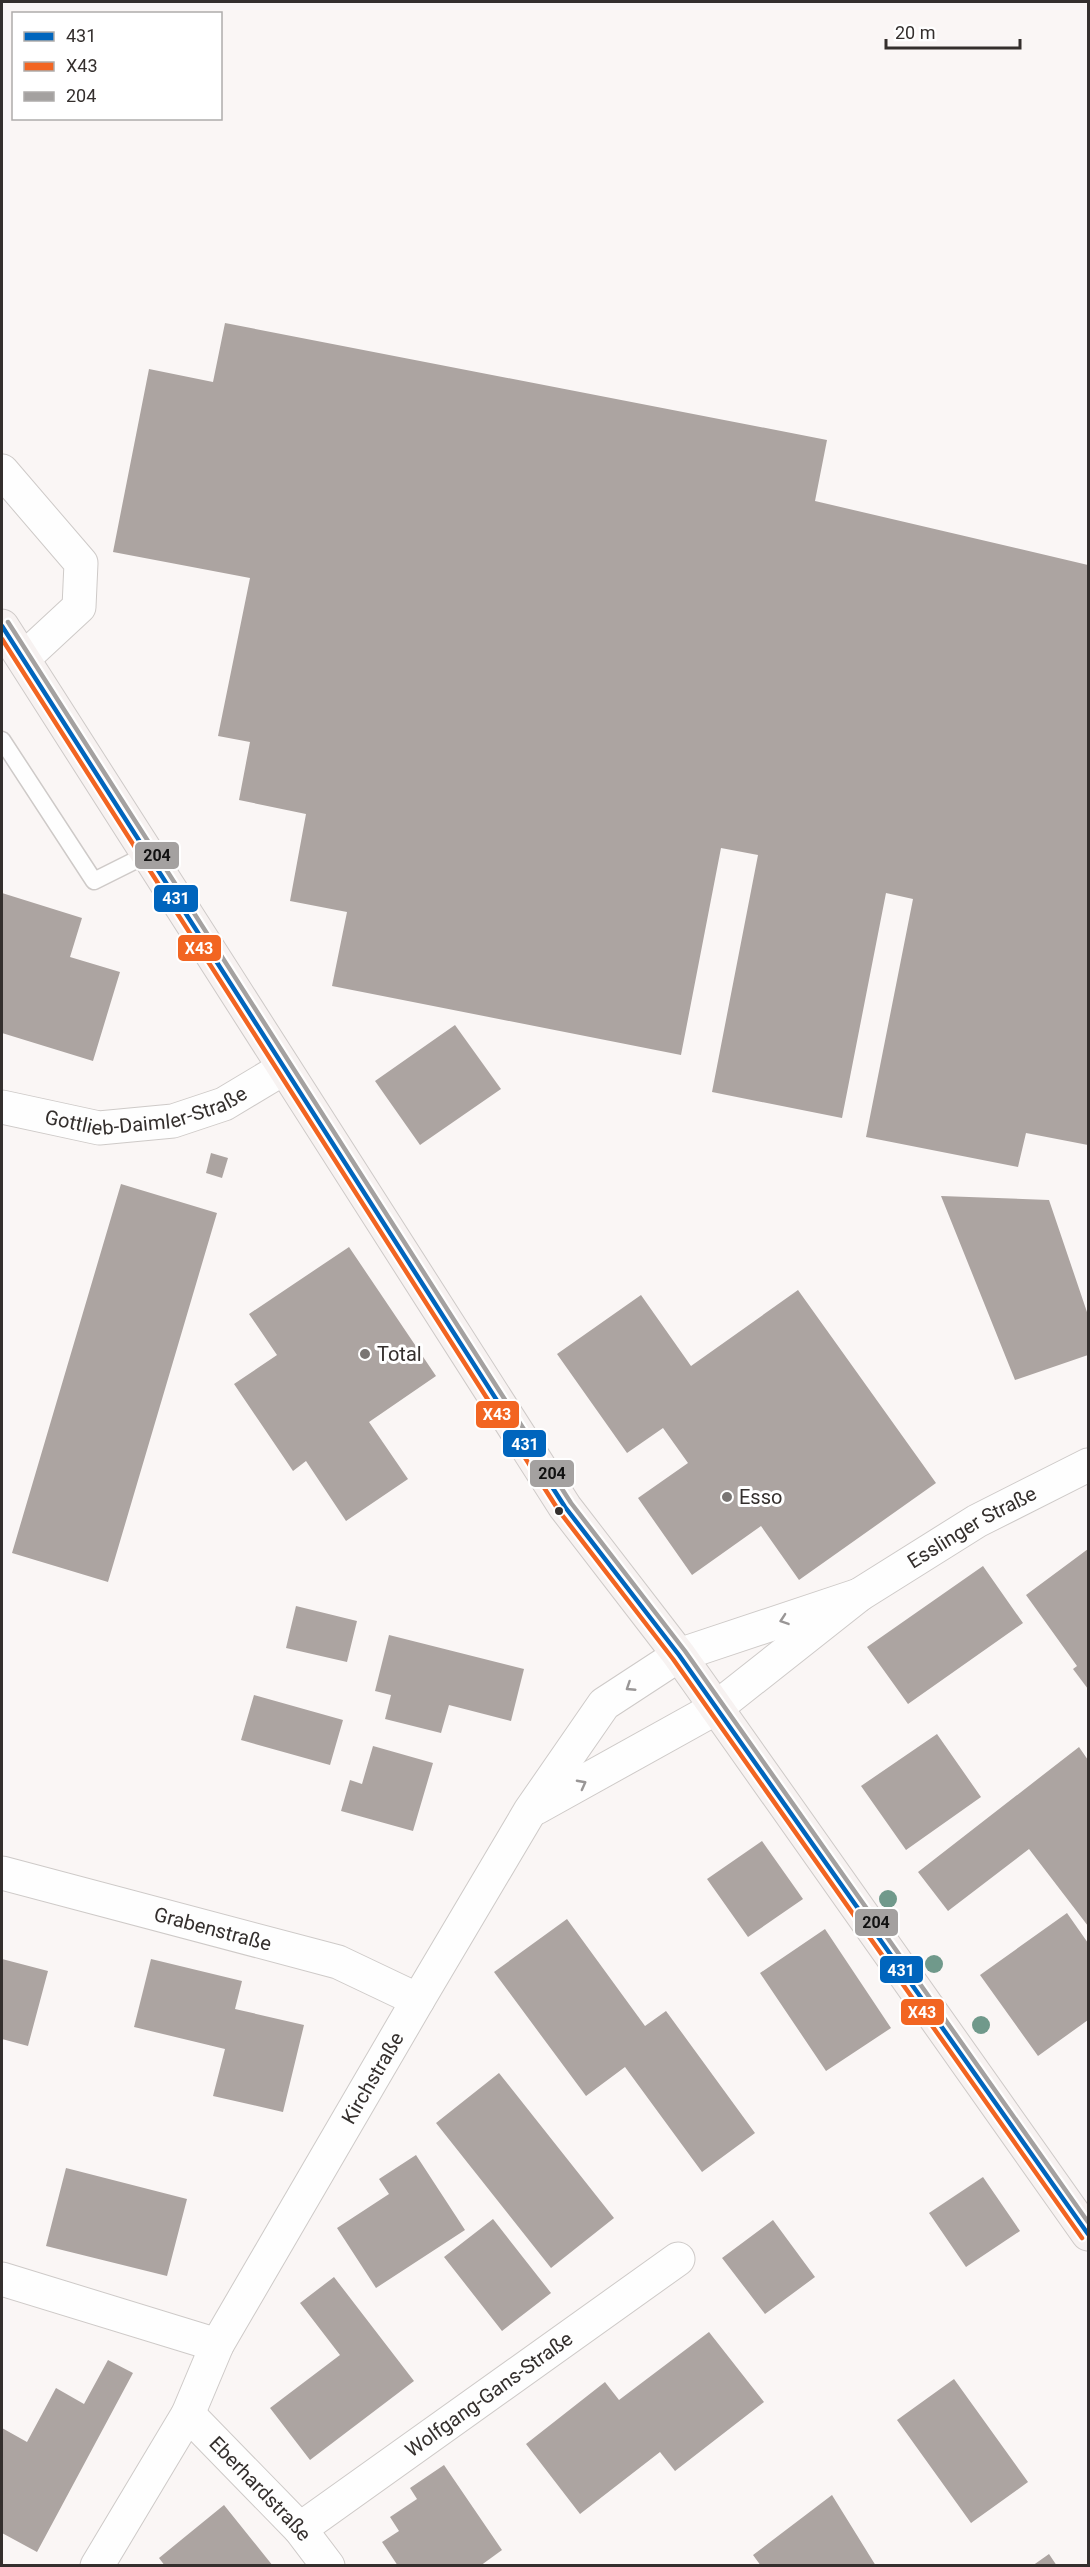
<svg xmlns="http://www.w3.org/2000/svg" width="1090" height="2567" font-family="Roboto,sans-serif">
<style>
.building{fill:#aca4a1}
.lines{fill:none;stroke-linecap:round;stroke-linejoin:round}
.service-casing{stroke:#cecac8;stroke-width:19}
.minor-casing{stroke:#cecac8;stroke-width:35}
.secondary-casing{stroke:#cecac8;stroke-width:35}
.service{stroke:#fefefe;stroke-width:16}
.minor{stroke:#fefefe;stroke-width:33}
.secondary{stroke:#f7f2f1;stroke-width:33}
.bus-1-casing{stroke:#fff;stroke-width:9}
.bus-2-casing{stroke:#fff;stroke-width:9}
.bus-3-casing{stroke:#fff;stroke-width:9}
.bus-1{stroke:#0065bd;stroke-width:4.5}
.bus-2{stroke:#f26522;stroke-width:4.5}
.bus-3{stroke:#a4a1a0;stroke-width:4.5}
.tree{fill:#70998b}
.oneway{stroke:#999696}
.poi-dot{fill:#797573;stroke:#fff;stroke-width:2}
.bus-dot{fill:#342f2d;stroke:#fff;stroke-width:2}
.labels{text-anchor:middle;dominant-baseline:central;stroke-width:6;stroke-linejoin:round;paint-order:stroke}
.street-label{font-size:20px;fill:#342f2d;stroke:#fff}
.poi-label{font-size:20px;fill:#342f2d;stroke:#fff;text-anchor:start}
.line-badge{stroke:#fff;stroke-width:2}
.badge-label{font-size:16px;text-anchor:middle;font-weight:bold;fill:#fff}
.pale-badge-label{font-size:16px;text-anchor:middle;font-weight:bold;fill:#111}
</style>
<rect width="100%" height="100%" fill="#faf6f5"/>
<!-- building -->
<path class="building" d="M225,323L827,440L815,501L1088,565V1145L1026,1133L1018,1167L866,1137L913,899L886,893L842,1118L712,1092L758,855L721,848L681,1055L332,986L347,912L290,901L306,814L239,800L250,742L218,736L250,578L113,552L149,369L213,382Z
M2,893L82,918L70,957L120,972L93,1061L2,1033Z
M455,1025L501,1089L420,1145L375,1081Z
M211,1153L228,1158L222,1178L206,1173Z
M121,1184L217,1213L108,1582L12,1553Z
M941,1196L1049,1200L1088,1315V1355L1015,1380Z
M349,1247L436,1376L369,1422L408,1479L346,1521L306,1461L293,1471L234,1384L277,1355L249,1314Z
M798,1290L936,1483L799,1580L761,1526L692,1575L638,1498L688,1463L663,1428L627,1453L557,1354L641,1295L691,1366Z
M1088,1549V1689L1073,1669L1077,1666L1026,1595Z
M983,1566L1023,1623L908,1704L867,1647Z
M296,1606L357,1621L347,1662L286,1648Z
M389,1635L524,1669L511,1721L449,1705L441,1733L385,1719L391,1695L375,1691Z
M254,1695L343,1720L330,1765L241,1740Z
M937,1734L981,1797L906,1850L861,1786Z
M373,1746L433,1763L413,1831L341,1811L350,1780L362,1784Z
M1079,1747L1088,1760V1926L1029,1849L948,1911L918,1872Z
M762,1841L803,1899L748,1937L707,1879Z
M1067,1913L1088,1943V2020L1038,2056L980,1975Z
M567,1919L645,2026L666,2011L755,2133L702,2172L625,2067L586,2096L494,1972Z
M825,1929L891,2028L826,2071L760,1973Z
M2,1959L48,1971L28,2046L2,2039Z
M151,1959L242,1981L235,2009L304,2025L283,2112L213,2096L225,2049L134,2027Z
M499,2073L614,2218L551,2268L436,2123Z
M416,2155L465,2230L376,2288L337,2228L389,2194L379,2179Z
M66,2168L187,2199L167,2276L46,2246Z
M983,2177L1020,2231L966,2267L929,2213Z
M493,2219L551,2293L502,2331L444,2257Z
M773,2220L815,2277L765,2314L722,2258Z
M334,2277L414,2381L310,2460L270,2408L340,2355L300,2303Z
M709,2332L764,2402L675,2471L660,2452L580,2514L526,2444L605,2382L619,2400Z
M108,2360L133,2373L37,2552L2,2533V2428L27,2442L56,2388L84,2404Z
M954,2379L1028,2482L971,2523L897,2420Z
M444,2465L502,2550L480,2566H398L382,2542L399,2531L390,2517L417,2499L410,2488Z
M832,2495L876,2566H761L753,2555Z
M224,2505L273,2566H165L159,2558Z
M1049,2554L1057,2566H1032Z"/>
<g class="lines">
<!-- service casing -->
<g class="service-casing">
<path id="service" d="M2,740L94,881L148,854"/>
</g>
<!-- minor casing -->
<g class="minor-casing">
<g id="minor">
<path d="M2,471L81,563L79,607L24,658"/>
<path id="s1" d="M2,1107L99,1128L173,1121L224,1104L284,1068"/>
<path id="s2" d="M536,1808L716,1708L859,1595L977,1521L1088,1465"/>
<path id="s3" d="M2,1873L338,1962L418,2000"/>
<path d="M2,2279L217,2345"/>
<path id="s4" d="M188,2414L300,2529L328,2566"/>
<path id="s5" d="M300,2529L678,2259"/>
<path id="s6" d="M97,2566L188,2414L217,2345L418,2000L530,1811L604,1704L679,1655L859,1595"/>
</g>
</g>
<!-- secondary casing -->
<g class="secondary-casing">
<path id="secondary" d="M2,626L565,1507L679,1655L1088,2234"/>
</g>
<!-- service -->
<use href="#service" class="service"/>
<!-- minor -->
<use href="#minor" class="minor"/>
<!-- secondary -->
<use href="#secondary" class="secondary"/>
<!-- bus-1 casing -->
<g class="bus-1-casing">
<path id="bus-1" d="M2,626L565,1507L679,1655L1088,2234"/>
</g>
<!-- bus-2 casing -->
<g class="bus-2-casing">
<path id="bus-2" d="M2,639L559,1511L673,1659L1082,2238"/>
</g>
<!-- bus-3 casing -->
<g class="bus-3-casing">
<path id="bus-3" d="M8,622L571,1503L685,1651L1088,2222"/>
</g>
<!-- bus-1 -->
<use href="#bus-1" class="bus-1"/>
<!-- bus-2 -->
<use href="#bus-2" class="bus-2"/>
<!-- bus-3 -->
<use href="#bus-3" class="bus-3"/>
</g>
<!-- trees -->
<g class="tree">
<circle cx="888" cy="1899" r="9"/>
<circle cx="934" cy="1964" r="9"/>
<circle cx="981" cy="2025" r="9"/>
</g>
<!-- one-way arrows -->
<defs><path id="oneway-chevron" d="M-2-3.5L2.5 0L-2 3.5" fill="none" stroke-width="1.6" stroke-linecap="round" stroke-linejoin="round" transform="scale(1.5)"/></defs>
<g class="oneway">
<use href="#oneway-chevron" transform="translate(784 1620) rotate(161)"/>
<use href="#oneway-chevron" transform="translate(630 1687) rotate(147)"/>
<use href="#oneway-chevron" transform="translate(582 1784) rotate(-28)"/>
</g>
<!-- markers -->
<g class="poi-dot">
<circle cx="365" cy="1354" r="6"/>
<circle cx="727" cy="1497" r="6"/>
</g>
<circle class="bus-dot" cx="559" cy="1511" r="5"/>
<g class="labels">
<!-- street labels -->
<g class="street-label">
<text stroke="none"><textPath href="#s1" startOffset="148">Gottlieb-Daimler-Straße</textPath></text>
<text stroke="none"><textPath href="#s2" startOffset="520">Esslinger Straße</textPath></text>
<text stroke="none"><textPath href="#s3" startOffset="218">Grabenstraße</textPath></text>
<text stroke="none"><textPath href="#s6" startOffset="561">Kirchstraße</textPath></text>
<text stroke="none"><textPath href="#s5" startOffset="232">Wolfgang-Gans-Straße</textPath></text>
<text stroke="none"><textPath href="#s4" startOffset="104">Eberhardstraße</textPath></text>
</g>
<!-- poi labels -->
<g class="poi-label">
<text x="377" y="1354">Total</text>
<text x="739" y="1497">Esso</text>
</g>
</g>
<g class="line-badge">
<rect x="134" y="841" width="46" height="29" rx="6" fill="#a4a1a0"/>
<rect x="153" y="884" width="46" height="29" rx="6" fill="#0065bd"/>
<rect x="177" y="934" width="45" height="28" rx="6" fill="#f26522"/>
<rect x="475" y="1400" width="45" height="29" rx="6" fill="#f26522"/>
<rect x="502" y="1429" width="45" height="29" rx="6" fill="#0065bd"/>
<rect x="529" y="1459" width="46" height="29" rx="6" fill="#a4a1a0"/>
<rect x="854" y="1908" width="45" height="29" rx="6" fill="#a4a1a0"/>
<rect x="879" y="1955" width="45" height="29" rx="6" fill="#0065bd"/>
<rect x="900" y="1998" width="45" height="28" rx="6" fill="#f26522"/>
</g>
<g class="badge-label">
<text x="176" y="904">431</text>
<text x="199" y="954">X43</text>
<text x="497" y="1420">X43</text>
<text x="525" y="1450">431</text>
<text x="901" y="1976">431</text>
<text x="922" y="2018">X43</text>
</g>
<g class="pale-badge-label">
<text x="157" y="861">204</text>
<text x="552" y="1479">204</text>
<text x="876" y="1928">204</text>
</g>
<!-- border -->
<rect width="1090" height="2567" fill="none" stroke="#342f2d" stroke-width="6"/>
<!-- legend -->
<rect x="12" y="12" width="210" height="108" fill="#ffffff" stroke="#aeacab" stroke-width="1.5"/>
<rect x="24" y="32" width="30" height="9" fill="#0065bd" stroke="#aeacab" stroke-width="1.5"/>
<text x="66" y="42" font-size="18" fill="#342f2d">431</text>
<rect x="24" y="62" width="30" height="9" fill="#f26522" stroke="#aeacab" stroke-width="1.5"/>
<text x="66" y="72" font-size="18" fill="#342f2d">X43</text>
<rect x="24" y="92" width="30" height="9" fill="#a4a1a0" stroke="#aeacab" stroke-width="1.5"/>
<text x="66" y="102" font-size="18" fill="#342f2d">204</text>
<!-- scale -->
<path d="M886 39v9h134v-9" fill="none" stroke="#342f2d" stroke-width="3"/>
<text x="895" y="39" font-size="18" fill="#342f2d" stroke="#ffffff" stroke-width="4.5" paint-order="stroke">20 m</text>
</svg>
